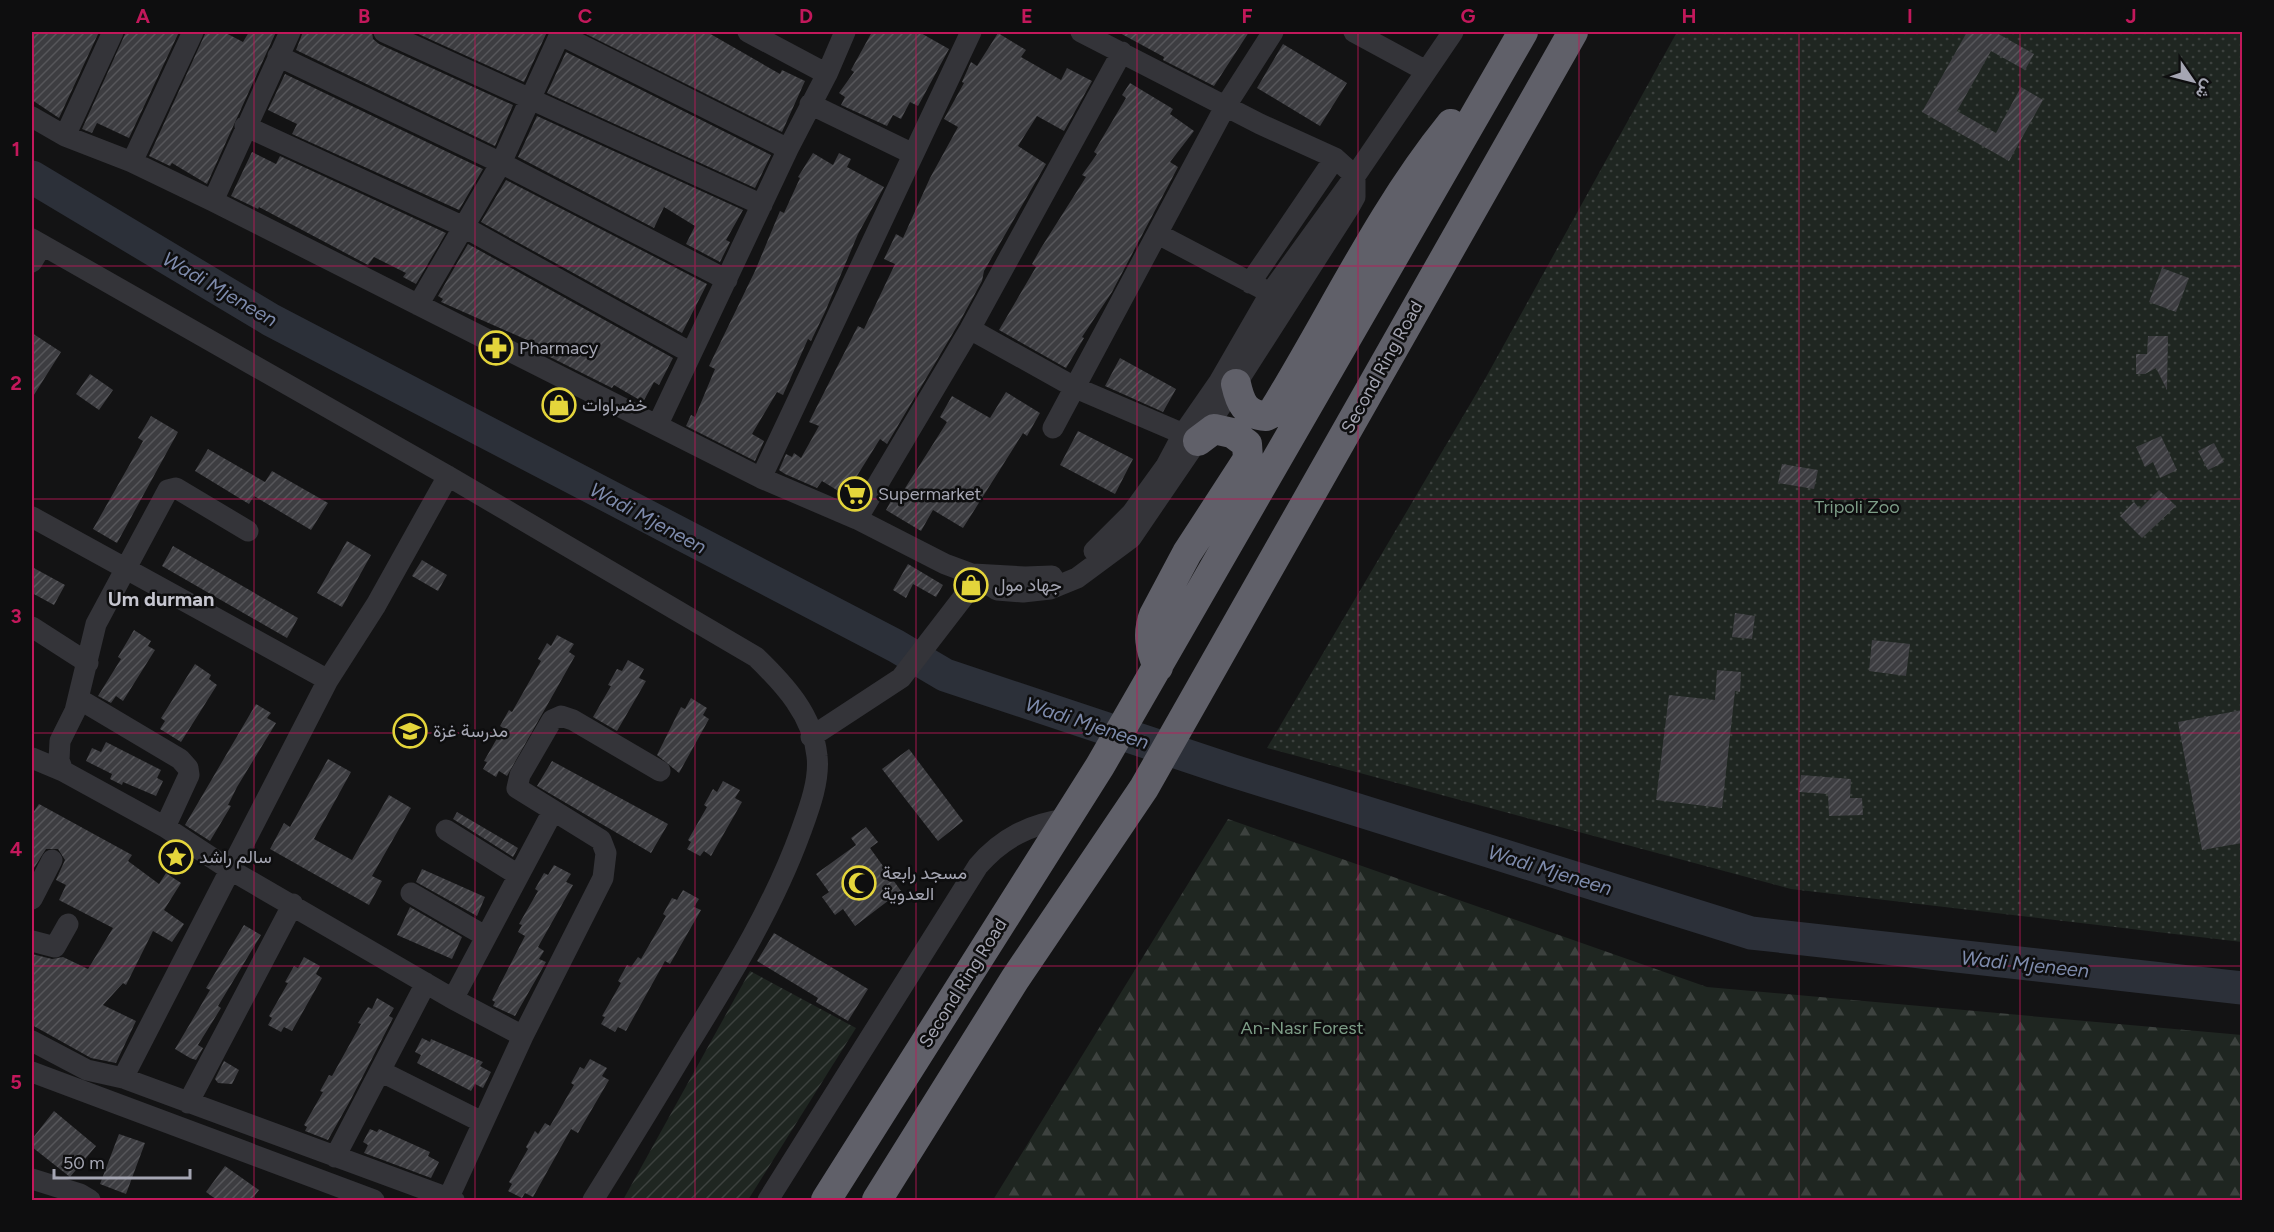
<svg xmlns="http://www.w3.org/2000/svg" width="2274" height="1232" font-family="Figtree,Vazirmatn,sans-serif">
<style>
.forest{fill:url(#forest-firs)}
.park{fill:url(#park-dots)}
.garden{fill:url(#garden-furrows)}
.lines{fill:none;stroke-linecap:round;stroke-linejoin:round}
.river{stroke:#2c3039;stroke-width:33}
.building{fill:url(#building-hatch)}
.minor{stroke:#343439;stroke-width:21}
.highway{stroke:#606069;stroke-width:30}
.grid{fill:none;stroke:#c2185b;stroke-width:1.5;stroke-opacity:0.55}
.labels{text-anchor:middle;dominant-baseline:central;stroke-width:5;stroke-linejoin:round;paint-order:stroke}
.poi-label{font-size:18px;fill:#a5a6b3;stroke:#0e0e0f;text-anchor:start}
.street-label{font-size:18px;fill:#a5a6b3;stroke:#0e0e0f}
.park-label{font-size:18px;fill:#7d9d87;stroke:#0e0e0f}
.water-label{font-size:20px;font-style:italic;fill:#7e8bac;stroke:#0e0e0f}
.neighbourhood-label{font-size:20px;font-weight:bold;fill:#c6c6d0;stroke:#0e0e0f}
.neatline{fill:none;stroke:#c2185b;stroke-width:2}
.grid-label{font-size:20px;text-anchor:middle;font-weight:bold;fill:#c2185b}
</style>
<defs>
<pattern id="forest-firs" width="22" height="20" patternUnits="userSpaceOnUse" patternTransform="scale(1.5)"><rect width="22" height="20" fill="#1f2621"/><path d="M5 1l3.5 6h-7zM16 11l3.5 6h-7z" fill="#3d423f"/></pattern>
<pattern id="park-dots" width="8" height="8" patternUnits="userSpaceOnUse" patternTransform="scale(1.5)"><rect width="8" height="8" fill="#1f2621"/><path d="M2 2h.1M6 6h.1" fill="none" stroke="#3d423f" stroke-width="1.8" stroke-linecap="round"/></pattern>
<pattern id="garden-furrows" width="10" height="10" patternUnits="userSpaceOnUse" patternTransform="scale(1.5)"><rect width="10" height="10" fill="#1f2621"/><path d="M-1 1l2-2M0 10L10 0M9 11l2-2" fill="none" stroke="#3d423f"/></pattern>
<pattern id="building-hatch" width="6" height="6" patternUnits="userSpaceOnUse" patternTransform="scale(1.5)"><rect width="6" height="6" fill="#3d3d41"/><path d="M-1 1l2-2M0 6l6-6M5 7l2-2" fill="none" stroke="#56565a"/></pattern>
</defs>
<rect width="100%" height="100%" fill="#131314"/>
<!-- forest -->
<path class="forest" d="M1228,819L1707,987L2242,1035V1200H993Z"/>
<!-- park -->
<path class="park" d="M1677,32H2242V942L1791,889L1267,748L1485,379Z"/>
<!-- garden -->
<path class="garden" d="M750,971L856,1028L748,1200H623Z"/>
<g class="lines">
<!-- river -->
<path class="river" d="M32,177L271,320L896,646L945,675L1233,771L1751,933L2242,988"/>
</g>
<!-- building -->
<path class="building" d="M32,32H99L59,118L32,100Z
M126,32H179L129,138L97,123L92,133L82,129Z
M206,32H224L243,42L249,32H276L207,184L172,163L170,166L149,156Z
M303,32H372L373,39L379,44L513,105L495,146L296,50Z
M414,32H547L524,82Z
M582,32H707L780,74L782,70L805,81L782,132Z
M872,32H919L949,49L918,106L910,102L901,119L893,115L887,126L841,105L845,97L839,93L854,72L851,70Z
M1118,32H1249L1214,86L1163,60L1164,57Z
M1967,32H1995L2034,54L2025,70L1991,51L1957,111L1996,133L2021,87L2043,100L2009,161L1922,112Z
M998,33L1026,50L1021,57L1061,80L1067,68L1092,81L1064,131L1037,116L1018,146L1046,164L984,271L982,281L959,323L887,444L880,439L845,495L822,481L817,488L785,474L779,470L786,454L792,457L794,453L801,458L819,426L809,422L858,326L864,329L895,264L884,259L896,234L903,238L930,178L958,127L944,119L964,83L962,82L971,62L977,66Z
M1283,44L1347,83L1320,126L1257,88Z
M566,52L771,155L755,188L547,93Z
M285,74L483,169L459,210L292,134L297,124L268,110Z
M1130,83L1173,109L1170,114L1194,131L1170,162L1178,167L1112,292L1082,337L1084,338L1066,368L999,330L1036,267L1032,264L1041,248L1086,177L1082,175L1097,154L1094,152L1126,98L1122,95Z
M537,116L743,210L726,240L730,242L720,262L686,244L695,226L664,207L654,228L518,157Z
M252,152L276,164L280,156L446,233L416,284L403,277L406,273L374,257L368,265L259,207L258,209L231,196Z
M813,153L833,165L839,153L851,159L847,167L884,187L858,234L825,312L811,341L808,339L783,395L777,392L752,434L764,441L755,461L686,426L691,415L695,417L715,369L709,366L755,271L780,211L784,213L800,178L798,177Z
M506,180L707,284L682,333L481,222Z
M468,244L673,358L659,385L654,382L643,402L614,385L612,388L534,349L536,344L441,302L443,299L438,296Z
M2162,268L2189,278L2176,312L2149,302Z
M32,333L61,352L32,398Z
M2148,336H2168L2167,390L2156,368L2145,374H2136V354H2147Z
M1120,358L1176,389L1163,412L1105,386Z
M90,374L113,390L99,410L76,394Z
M1006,392L1040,413L1027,436L1023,433L963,528L933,510L921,531L886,510L897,490L902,493L947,422L940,417L952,396L990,418Z
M151,416L178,432L117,543L93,529L143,441L138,438Z
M1078,431L1133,459L1115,494L1060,465Z
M2161,436L2177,470L2160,478L2153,462L2145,467L2136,447Z
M2214,443L2224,462L2208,470L2198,451Z
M208,449L265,482L272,471L328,503L311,530L254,496L249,504L195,471Z
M1782,464L1818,470L1814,489L1778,483Z
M2159,490L2176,506L2142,538L2120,516L2134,502L2140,509Z
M347,541L371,555L342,607L317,593Z
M173,546L298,618L287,638L162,566Z
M422,560L447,575L438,591L412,576Z
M908,564L943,585L936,597L913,584L906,598L893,590Z
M32,567L65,585L54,605L32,593Z
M1735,613L1755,616L1752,639L1732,637Z
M134,630L151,641L148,646L155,650L123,701L116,696L111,703L98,696L121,659L118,657Z
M557,635L574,644L569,652L575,656L507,776L499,771L496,777L483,769L487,762L484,761L503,728L500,726L509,710L512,712L541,661L538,659L547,643L551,646Z
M1872,640L1910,644L1906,676L1869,671Z
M628,660L644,669L639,678L646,681L617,731L593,717L611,686L608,685L617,669L622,671Z
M195,664L211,675L209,679L217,685L181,742L160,729L165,721L161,718Z
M1717,670L1741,672L1740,692L1735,691L1722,808L1656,800L1669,695L1715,700Z
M691,698L707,708L703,715L709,719L679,773L657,755L681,707L685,709Z
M256,704L271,713L267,718L276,723L237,787L228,805L231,806L210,841L185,825Z
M2242,710V843L2202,850L2178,722Z
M106,742L161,770L157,778L163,781L156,796L123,782L122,785L110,779L112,774L86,761L92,748L101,752Z
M909,749L963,821L938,841L882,769Z
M328,759L351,772L314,839L352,860L389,795L411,808L372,876L382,881L369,905L270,849L284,823L290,827Z
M552,761L668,824L651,853L537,786Z
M1801,775L1851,779L1850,798H1862L1863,815L1829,816L1828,794L1799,792Z
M723,781L740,790L735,798L742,802L711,856L704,851L700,856L687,849L691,842L688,840L707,807L704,805L713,789L717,792Z
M39,804L132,855L128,861L159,884L166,873L181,883L164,910L184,924L172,942L153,931L126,985L123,983L103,1005L136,1021L116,1063L91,1058L32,1025V954L52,959L63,957L88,969L113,928L59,900L66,885L56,880L65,860L58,849H46L34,868L32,867V814Z
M457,812L518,848L513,857L453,819Z
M866,827L878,842L870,848L901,891L855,926L843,909L835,915L822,897L829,892L816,874L856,845L851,838Z
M554,865L571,874L566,882L573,885L538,947L544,951L539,959L546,962L515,1016L493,1006L495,1002L492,1000L525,936L518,932L522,925L519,924L538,891L535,889L544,873L548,875Z
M422,869L485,897L477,916L416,882Z
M683,890L699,899L694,907L701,910L670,964L665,961L626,1031L618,1027L615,1032L601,1024L605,1017L602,1016L621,983L618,981L627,965L631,967L638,957L641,959L666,916L663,914L672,898L677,900Z
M410,907L462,937L452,959L397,935Z
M244,925L261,935L218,1006L221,1008L198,1045L203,1048L196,1060L190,1058L175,1049L210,990L206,988Z
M774,933L868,989L848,1021L816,1002L818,998L757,961Z
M304,957L320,966L316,974L322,978L292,1031L284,1027L281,1032L268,1025L272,1018L269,1016L288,983L285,982L294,966L298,968Z
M377,998L394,1008L389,1016L393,1018L350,1101L328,1140L305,1131L307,1127L304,1125L323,1092L320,1091L329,1075L332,1076L361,1024L358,1023L368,1007L372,1009Z
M422,1038L430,1042L431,1039L483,1062L480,1066L491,1072L483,1088L475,1084L471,1091L417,1063L421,1055L415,1052Z
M590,1059L607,1068L602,1076L609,1080L578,1133L571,1129L533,1197L525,1193L522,1198L508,1191L512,1184L509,1182L528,1149L526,1147L535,1131L538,1134L545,1123L550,1126L574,1085L571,1083L580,1067L584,1069Z
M224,1061L239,1070L232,1084L218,1083L215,1079Z
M54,1111L96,1146L70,1177L32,1147V1139Z
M370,1129L377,1132L379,1129L430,1152L428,1156L439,1162L431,1178L364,1153L368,1145L363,1142Z
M119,1134L145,1143L126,1194L100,1184Z
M225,1166L259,1190L251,1200H217L206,1192Z"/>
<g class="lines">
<!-- minor -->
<path class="minor" d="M384,32L762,205
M748,32L827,74
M1354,32L1426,71
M559,34L788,149
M278,56L501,163L727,280
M810,104L911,153
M32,117L65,136L132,162L213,201L761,478L857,519L945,564L972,574L997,590L1023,592L1050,589L1077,578L1131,538L1236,384L1350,206L1355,197V176L1335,158L1260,124L1081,32
M245,126L464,227L691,353
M65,136L113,32
M132,162L193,32
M213,201L290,32
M1158,234L1261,288
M32,239L448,476L756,657C784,684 813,715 817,756C820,780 809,809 801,831C773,908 731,975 688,1045C657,1097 625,1149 593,1200
M32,262L42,245
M1250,283L1335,158
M418,305L501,163L561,32
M970,329L1076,388L1195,439
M658,424L788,149L827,74L845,32
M1053,428L1225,107L1273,32
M761,478L971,32
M32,517L328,680
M857,519L970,329L1122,52
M1094,551L1132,513L1166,466L1183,434L1219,382L1271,292L1355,176L1453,32
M973,574L1025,577L1052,576
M32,627L88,663
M79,699L180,759L188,768L189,775L165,827
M811,737L901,678L968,591L972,574
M32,758L63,771L165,827L229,869L453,999L523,1036
M63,771L59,760L60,741L75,711L96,624L168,490L176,488L248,531
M446,830L518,875
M411,893L485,936
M32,899L52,860
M32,941L55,947L68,924
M453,999L553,811
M32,1041L87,1070L123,1078L454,1200
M380,1071L482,1122
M32,1072L374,1200
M123,1078L328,680L376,605L448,476
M188,1103L293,904
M335,1157L426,983
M32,1179L80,1194L90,1200
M448,1199L523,1036L603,878L606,853L601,840L517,788L520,775L552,720L561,716L573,720L660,771
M768,1200L978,866C1002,838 1030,824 1067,819"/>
<!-- highway -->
<path class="highway" d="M1236,384C1240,402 1245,415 1266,416L1272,413C1332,316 1379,213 1451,124
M1158,667C1150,649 1147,633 1154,615L1187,553L1248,459L1247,444L1232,433L1214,429L1198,441
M826,1200L1100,766L1523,32
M877,1200L1015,979L1144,788L1573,32"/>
</g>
<!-- grid -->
<path class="grid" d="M254,32V1200M475,32V1200M695,32V1200M916,32V1200M1137,32V1200M1358,32V1200M1579,32V1200M1799,32V1200M2020,32V1200M32,266H2242M32,499H2242M32,733H2242M32,966H2242"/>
<!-- icons -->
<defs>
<g id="pharmacy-ring" transform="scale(1.725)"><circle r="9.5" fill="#0e0e0f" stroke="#e4d53b" stroke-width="1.5"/><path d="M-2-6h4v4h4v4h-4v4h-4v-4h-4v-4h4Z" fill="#e4d53b"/></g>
<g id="shop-ring" transform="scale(1.725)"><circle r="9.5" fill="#0e0e0f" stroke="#e4d53b" stroke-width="1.5"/><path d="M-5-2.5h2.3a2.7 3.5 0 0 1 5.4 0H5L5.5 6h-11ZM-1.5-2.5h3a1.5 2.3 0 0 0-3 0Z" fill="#e4d53b"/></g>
<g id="supermarket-ring" transform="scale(1.725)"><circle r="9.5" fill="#0e0e0f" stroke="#e4d53b" stroke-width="1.5"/><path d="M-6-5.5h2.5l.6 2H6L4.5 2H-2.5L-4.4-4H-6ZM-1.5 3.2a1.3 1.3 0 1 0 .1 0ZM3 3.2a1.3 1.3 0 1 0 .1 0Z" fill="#e4d53b"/></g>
<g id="school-ring" transform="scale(1.725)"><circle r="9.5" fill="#0e0e0f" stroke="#e4d53b" stroke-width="1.5"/><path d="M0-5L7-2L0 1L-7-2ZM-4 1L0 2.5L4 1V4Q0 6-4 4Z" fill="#e4d53b"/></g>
<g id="sight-ring" transform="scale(1.725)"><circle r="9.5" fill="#0e0e0f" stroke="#e4d53b" stroke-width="1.5"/><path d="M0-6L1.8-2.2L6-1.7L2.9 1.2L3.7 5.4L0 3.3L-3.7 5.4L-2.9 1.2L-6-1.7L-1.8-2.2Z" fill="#e4d53b"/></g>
<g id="mosque-ring" transform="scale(1.725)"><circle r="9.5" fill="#0e0e0f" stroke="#e4d53b" stroke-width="1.5"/><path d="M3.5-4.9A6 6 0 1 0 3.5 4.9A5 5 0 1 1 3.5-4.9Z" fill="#e4d53b"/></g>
</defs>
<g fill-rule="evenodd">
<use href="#pharmacy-ring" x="496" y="348"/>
<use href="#shop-ring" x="559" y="405"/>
<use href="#supermarket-ring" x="855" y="494"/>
<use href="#shop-ring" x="971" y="585"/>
<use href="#school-ring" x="410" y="731"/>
<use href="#sight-ring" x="176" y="857"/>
<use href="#mosque-ring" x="859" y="883"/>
</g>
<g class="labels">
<!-- poi labels -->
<g class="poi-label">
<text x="519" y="348">Pharmacy</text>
<text x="582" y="405">خضراوات</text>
<text x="878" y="494">Supermarket</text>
<text x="994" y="585">جهاد مول</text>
<text x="433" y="731">مدرسة غزة</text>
<text x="199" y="857">سالم راشد</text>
<text x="882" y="873">مسجد رابعة<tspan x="882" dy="21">العدوية</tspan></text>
</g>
<!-- street labels -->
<g class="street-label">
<text transform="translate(1382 367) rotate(-61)">Second Ring Road</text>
<text transform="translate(963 983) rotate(-58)">Second Ring Road</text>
</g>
<!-- park labels -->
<g class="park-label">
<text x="1857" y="507">Tripoli Zoo</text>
<text x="1302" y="1028">An-Nasr Forest</text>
</g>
<!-- water labels -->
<g class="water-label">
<text transform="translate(220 289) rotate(30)">Wadi Mjeneen</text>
<text transform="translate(648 518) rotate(28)">Wadi Mjeneen</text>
<text transform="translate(1087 723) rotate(18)">Wadi Mjeneen</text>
<text transform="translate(1550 870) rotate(17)">Wadi Mjeneen</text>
<text transform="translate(2025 964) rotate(6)">Wadi Mjeneen</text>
</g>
<!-- neighbourhood labels -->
<g class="neighbourhood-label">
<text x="161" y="599">Um durman</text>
</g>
</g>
<!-- border -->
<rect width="2274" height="1232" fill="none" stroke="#0e0e0f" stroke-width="66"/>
<!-- north arrow -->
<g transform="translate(2193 81) rotate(125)" stroke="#0e0e0f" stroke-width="4.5" paint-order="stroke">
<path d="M0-4.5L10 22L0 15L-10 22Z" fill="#a5a6b3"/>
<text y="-9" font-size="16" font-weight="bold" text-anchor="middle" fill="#a5a6b3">ش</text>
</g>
<!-- scale -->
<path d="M54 1169v9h136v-9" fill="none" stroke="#a5a6b3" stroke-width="3"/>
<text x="63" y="1169" font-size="18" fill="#a5a6b3" stroke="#0e0e0f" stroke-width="4.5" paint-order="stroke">50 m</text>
<rect x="33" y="33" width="2208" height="1166" class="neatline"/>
<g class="grid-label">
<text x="143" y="23">A</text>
<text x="364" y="23">B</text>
<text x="585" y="23">C</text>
<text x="806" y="23">D</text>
<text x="1027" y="23">E</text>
<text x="1247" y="23">F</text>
<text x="1468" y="23">G</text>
<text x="1689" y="23">H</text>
<text x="1910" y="23">I</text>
<text x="2131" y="23">J</text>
<text x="16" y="156">1</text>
<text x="16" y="390">2</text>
<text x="16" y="623">3</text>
<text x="16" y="856">4</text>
<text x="16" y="1089">5</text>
</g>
</svg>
